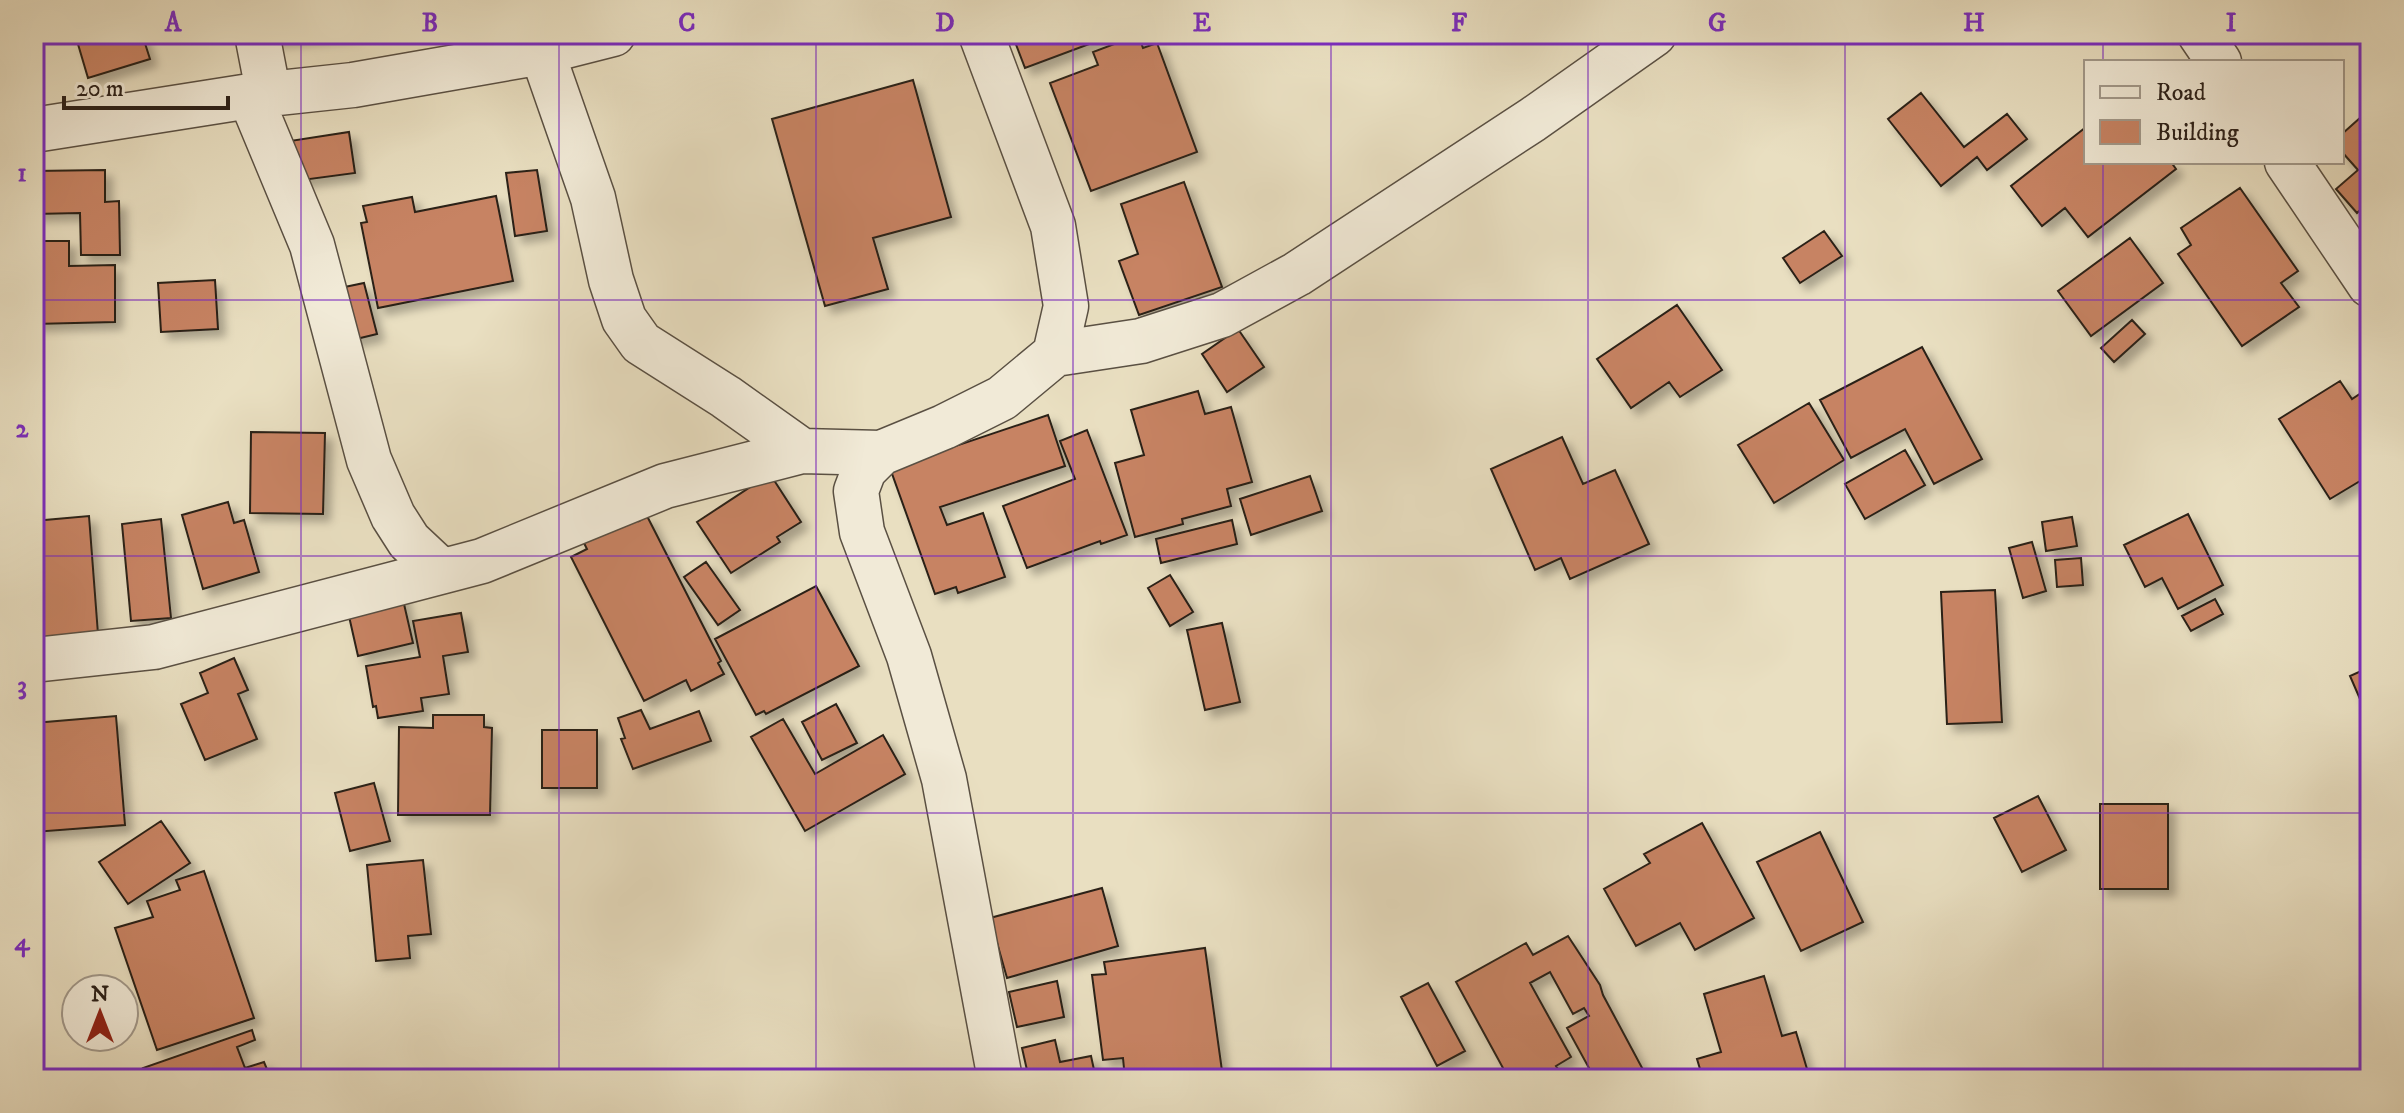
<svg xmlns="http://www.w3.org/2000/svg" width="2404" height="1113" font-family="'IM FELL DW Pica',serif">
<style>
.building{fill:#c78363;stroke:#2b2019;stroke-width:2;filter:url(#shadow)}
.lines{fill:none;stroke-linecap:round;stroke-linejoin:round}
.minor-casing{stroke:#5a5043;stroke-width:47}
.minor{stroke:#f1ead7;stroke-width:44}
.grid{fill:none;stroke:#7b2cbf;stroke-width:2;stroke-opacity:0.55}
.neatline{fill:none;stroke:#7b2cbf;stroke-width:3}
.grid-label{font-size:26px;text-anchor:middle;font-weight:bold;fill:#7b2cbf}
</style>
<defs>
<filter id="shadow"><feDropShadow dx="7" dy="7" stdDeviation="4" flood-color="#0004"/></filter>
</defs>
<rect width="100%" height="100%" fill="#e9dfc1"/>
<filter id="stains"><feTurbulence type="fractalNoise" baseFrequency=".0025" numOctaves="4"/><feColorMatrix values="0 0 0 0 .2 0 0 0 0 .09 0 0 0 0 .02 0 0 0 .5 -.17"/></filter>
<radialGradient id="worn" r=".72"><stop offset=".6" stop-color="#630" stop-opacity="0"/><stop offset="1" stop-color="#630" stop-opacity=".3"/></radialGradient>
<!-- building -->
<path class="building" d="M75,34H142L150,59L88,78Z
M270,34H353L270,40Z
M1012,34H1116L1025,68Z
M1138,35L1143,48L1157,43L1197,152L1091,191L1050,83L1098,65L1093,52Z
M913,80L951,217L873,238L888,289L825,306L772,119Z
M1921,93L1964,147L2007,114L2027,139L1987,170L1977,157L1941,186L1888,119Z
M2370,109V201L2357,213L2336,189L2358,170L2342,152V134Z
M2086,127V162H2171L2176,169L2088,237L2065,208L2042,226L2011,186Z
M349,132L355,173L295,181L290,141Z
M105,170V202L119,201L120,255H81L80,213L34,214V171Z
M537,170L547,231L515,236L506,173Z
M1184,182L1222,287L1139,315L1119,261L1138,254L1121,204Z
M2240,188L2298,271L2281,283L2299,307L2242,346L2178,254L2191,245L2181,228Z
M496,196L513,281L378,308L361,223L367,222L363,206L412,197L415,212Z
M1824,231L1842,256L1800,283L1783,258Z
M2130,238L2163,283L2091,336L2058,291Z
M34,241H69V266L115,265V322L34,324Z
M215,280L218,329L161,332L158,283Z
M364,283L377,334L348,341L335,289Z
M1677,305L1722,370L1680,397L1669,382L1631,408L1597,359Z
M2132,320L2145,334L2114,362L2101,348Z
M1238,329L1264,367L1227,392L1202,354Z
M1922,347L1982,459L1934,484L1905,429L1851,458L1820,400Z
M2340,381L2352,399L2370,387V475L2330,499L2279,419Z
M1198,391L1205,414L1231,407L1252,482L1227,489L1231,506L1182,519L1183,524L1135,537L1115,463L1144,455L1131,410Z
M1809,403L1844,460L1774,503L1738,445Z
M1048,415L1065,466L940,507L947,525L983,513L1005,577L958,593L956,587L935,594L890,468Z
M1087,430L1127,535L1101,544L1100,541L1027,568L1003,506L1075,479L1060,441Z
M251,432L325,433L323,514L250,513Z
M1562,437L1583,484L1615,470L1649,544L1570,579L1561,558L1535,570L1491,469Z
M1905,450L1925,485L1865,519L1845,484Z
M770,474L801,522L777,537L780,542L731,573L697,522Z
M1310,476L1322,511L1251,535L1240,499Z
M228,502L234,523L244,520L259,572L203,589L182,515Z
M631,506L639,521L647,516L721,661L718,663L724,674L691,691L686,680L644,701L571,557L587,549L579,533Z
M2188,514L2223,585L2178,609L2162,578L2145,587L2124,545Z
M89,516L98,634L34,639V521Z
M2072,517L2077,546L2046,551L2042,522Z
M161,519L171,618L131,621L122,524Z
M1232,520L1237,544L1161,563L1156,539Z
M2032,542L2046,591L2023,598L2009,548Z
M2081,558L2083,585L2057,587L2055,560Z
M706,562L740,610L718,625L684,577Z
M1170,575L1193,612L1170,626L1148,588Z
M816,586L859,666L766,714L764,711L756,715L715,639Z
M1995,590L2002,722L1947,724L1941,592Z
M401,591L413,643L358,656L346,603Z
M2215,599L2223,614L2191,631L2182,616Z
M461,613L468,652L443,656L449,694L421,698L423,711L378,718L376,706L373,707L366,666L420,657L413,621Z
M1222,623L1240,702L1205,710L1187,630Z
M234,658L248,690L238,694L257,739L205,760L181,704L208,693L200,673Z
M2370,667V722L2350,676Z
M836,704L857,743L822,760L802,722Z
M641,710L650,729L699,711L711,741L633,769L621,739L625,738L618,718Z
M433,715H484V727L492,728L490,815H398L399,727L433,728Z
M116,716L125,825L34,832V723Z
M783,719L815,774L883,735L905,774L805,831L751,737Z
M542,730H597V788H542Z
M374,783L390,841L350,851L335,793Z
M2038,796L2066,850L2022,872L1994,818Z
M2100,804H2168V889H2100Z
M161,821L190,863L128,904L99,862Z
M1702,823L1754,918L1695,950L1680,923L1636,946L1604,889L1650,863L1644,854Z
M1820,832L1863,922L1801,951L1757,862Z
M423,860L431,934L408,936L410,958L376,961L367,865Z
M204,871L254,1018L157,1050L115,928L153,917L147,901L180,890L176,880Z
M1102,888L1118,946L1007,978L990,918Z
M1568,936L1600,985L1603,995L1648,1079H1595L1567,1028L1589,1016L1584,1008L1573,1014L1550,972L1530,983L1571,1057L1556,1066L1564,1078L1509,1079L1456,982L1526,943L1533,955Z
M1205,948L1223,1078L1161,1079L1160,1077L1125,1079L1123,1058L1103,1060L1092,975L1106,974L1104,962Z
M1764,976L1782,1036L1796,1032L1810,1079H1703L1697,1059L1721,1052L1704,994Z
M1057,981L1064,1017L1017,1027L1009,992Z
M1428,983L1465,1051L1437,1066L1401,997Z
M252,1030L255,1040L237,1047L245,1068L264,1062L271,1079H122L144,1070L143,1068Z
M1055,1040L1060,1062L1091,1056L1096,1079H1029L1022,1048Z"/>
<g class="lines">
<!-- minor casing -->
<g class="minor-casing">
<path id="minor" d="M257,34L269,96
M981,34L1053,226L1066,306L1055,354L1002,398L944,427L881,453L864,470L856,491L862,532L909,656L944,779L1000,1079
M2200,34L2219,62
M542,52L593,198L611,280L624,319L641,343L726,397L802,451
M250,96L312,245L369,460L393,516L409,541L441,571
M34,130L250,96L353,85L542,52L613,34
M2287,162L2370,285
M1055,354L1141,341L1222,315L1297,274L1532,120L1654,34
M34,660L154,647L482,561L665,486L802,451L881,453"/>
</g>
<!-- minor -->
<use href="#minor" class="minor"/>
</g>
<!-- grid -->
<path class="grid" d="M301,34V1079M559,34V1079M816,34V1079M1073,34V1079M1331,34V1079M1588,34V1079M1845,34V1079M2103,34V62M2103,162V1079M34,300H2370M34,556H2370M34,813H2370"/>
<!-- margin -->
<rect width="2404" height="1113" fill="none" stroke="#e9dfc1" stroke-width="88"/>
<!-- legend -->
<rect x="2084" y="60" width="260" height="104" fill="#f1ead7" stroke="#a2998b" stroke-width="2"/>
<rect x="2100" y="86" width="40" height="12" fill="#f1ead7" stroke="#a2998b" stroke-width="2"/>
<text x="2156" y="100" font-size="24" fill="#2b2019">Road</text>
<rect x="2100" y="120" width="40" height="24" fill="#c78363" stroke="#a2998b" stroke-width="2"/>
<text x="2156" y="140" font-size="24" fill="#2b2019">Building</text>
<!-- north arrow -->
<g transform="translate(100 1013)"><circle r="38" fill="#f1ead7" stroke="#a2998b" stroke-width="2"/>
<path d="M0-6L14 30L0 20L-14 30Z" fill="#8f2418"/>
<text y="-12" font-size="22" font-weight="bold" text-anchor="middle" fill="#2b2019">N</text>
</g>
<!-- scale -->
<path d="M64 96v12h164v-12" fill="none" stroke="#2b2019" stroke-width="4"/>
<text x="76" y="96" font-size="24" fill="#2b2019" stroke="#f1ead7" stroke-width="6" paint-order="stroke">20 m</text>
<rect x="44" y="44" width="2316" height="1025" class="neatline"/>
<g class="grid-label">
<text x="173" y="31">A</text>
<text x="430" y="31">B</text>
<text x="687" y="31">C</text>
<text x="945" y="31">D</text>
<text x="1202" y="31">E</text>
<text x="1459" y="31">F</text>
<text x="1717" y="31">G</text>
<text x="1974" y="31">H</text>
<text x="2231" y="31">I</text>
<text x="22" y="181">1</text>
<text x="22" y="437">2</text>
<text x="22" y="694">3</text>
<text x="22" y="950">4</text>
</g>
<rect width="100%" height="100%" filter="url(#stains)"/>
<rect width="100%" height="100%" fill="url(#worn)"/>
</svg>
